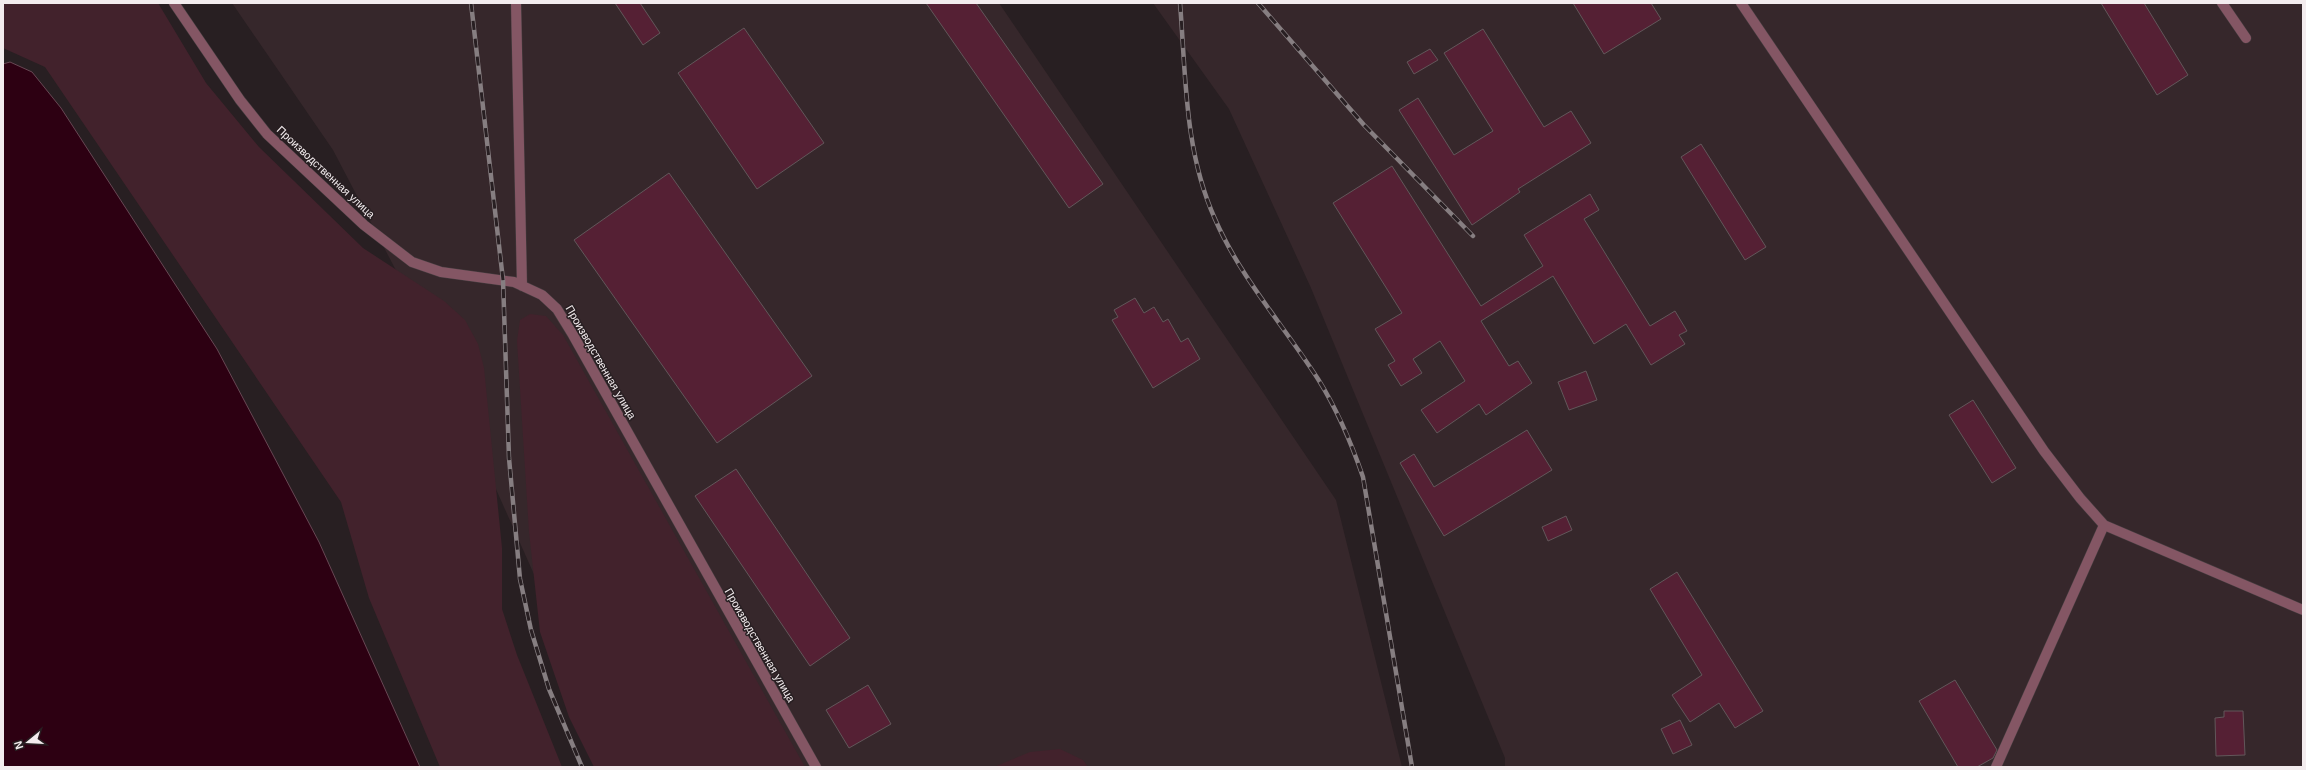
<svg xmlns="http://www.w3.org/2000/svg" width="2306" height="770" font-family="Arial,sans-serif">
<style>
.built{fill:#36272b}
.green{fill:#42222c}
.water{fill:#2d0012;stroke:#684754}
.building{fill:#552034;stroke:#62575a}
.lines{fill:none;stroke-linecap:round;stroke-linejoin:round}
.minor-casing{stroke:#443c3f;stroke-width:11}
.minor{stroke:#845664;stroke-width:10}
.rail-casing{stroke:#867e81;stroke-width:4.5}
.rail{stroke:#281f22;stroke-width:3;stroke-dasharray:9;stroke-linecap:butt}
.labels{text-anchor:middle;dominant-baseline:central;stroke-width:3;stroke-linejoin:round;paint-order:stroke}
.street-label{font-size:11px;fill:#f3ecee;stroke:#281f22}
</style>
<rect width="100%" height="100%" fill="#281f22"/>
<!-- built -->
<path class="built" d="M232,3H999L1336,500L1402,767H620L412,301L333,150Z
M1153,3H2303V767H1505V758L1311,288L1229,109Z"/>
<!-- green -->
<path class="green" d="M3,3H158L206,83L259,147L363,248L444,301L465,320L478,344L484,368L502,548V609L517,655L562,767H440L369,598L341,502L45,67L3,48Z
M530,314L546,316L563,335L805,767H594L569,717L540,632L529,532L517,341L520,320Z
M1060,749L1083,760L1088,767H994L1030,752Z"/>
<!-- water -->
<path class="water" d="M10,62L32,72L61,108L217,349L319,542L420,767H3V64Z"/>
<!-- building -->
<path class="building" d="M615,3H640L660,33L643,45Z
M926,3H976L1103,184L1069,208Z
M1573,3H1651L1661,19L1604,54Z
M2101,3H2144L2188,75L2157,95Z
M744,28L824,143L757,189L678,73Z
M1483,29L1544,127L1571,111L1591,143L1518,189L1520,192L1472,225L1399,110L1418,98L1454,155L1493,131L1444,53Z
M1430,49L1438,60L1414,74L1407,62Z
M1701,144L1766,247L1745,260L1681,157Z
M1392,166L1481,306L1543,266L1524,235L1590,194L1599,210L1584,219L1650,326L1675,311L1687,331L1679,335L1685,344L1651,365L1626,324L1594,344L1553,276L1481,321L1509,366L1518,361L1532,383L1486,415L1479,404L1437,433L1421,410L1465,381L1440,341L1413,359L1422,373L1401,386L1388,365L1395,361L1375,329L1402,313L1333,203Z
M669,173L812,376L717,443L574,240Z
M1135,298L1144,313L1154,307L1163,322L1168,319L1181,342L1188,338L1200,359L1153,388L1112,320L1118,317L1114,310Z
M1586,371L1597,400L1569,410L1558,382Z
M1973,400L2016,468L1992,483L1949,415Z
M1527,430L1552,470L1444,536L1400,463L1414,454L1434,487Z
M736,469L850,638L810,666L695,496Z
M1566,516L1572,530L1548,541L1542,527Z
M1677,572L1763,711L1735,728L1719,703L1690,722L1672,695L1702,675L1650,589Z
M1955,680L1997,750L1993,758L1977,767H1958L1919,701Z
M868,685L891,724L849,748L826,710Z
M2224,711H2243L2245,755L2216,756L2215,718L2224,717Z
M1680,720L1692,745L1673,754L1661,729Z"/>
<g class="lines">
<!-- minor casing -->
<g class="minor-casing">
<path id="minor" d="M174,3L240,100L267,134L364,225L412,262L441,272L514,282L542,295L557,309L573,335L816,767
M516,3L522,286
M1741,3L2044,451L2080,498L2104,525L2303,610
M2222,3L2246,38
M1996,767L2104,525"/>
</g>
<!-- minor -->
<use href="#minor" class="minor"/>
<!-- rail casing -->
<g class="rail-casing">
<path id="rail" d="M471,3L503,280L509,458L520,579L531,630L549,689L582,767
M1180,3C1186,76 1184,150 1215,219C1240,277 1284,326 1318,379C1338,411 1351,442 1363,477L1412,767
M1258,3L1364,125L1473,236"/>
</g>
<!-- rail -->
<use href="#rail" class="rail"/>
</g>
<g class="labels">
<!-- street labels -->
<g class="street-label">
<text transform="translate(326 172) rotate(43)">Производственная улица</text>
<text transform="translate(601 362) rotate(60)">Производственная улица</text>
<text transform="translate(760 645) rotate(60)">Производственная улица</text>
</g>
</g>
<!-- border -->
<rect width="2306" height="770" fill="none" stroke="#f3ecee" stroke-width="8"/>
<!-- north arrow -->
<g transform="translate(28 742) rotate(252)" stroke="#281f22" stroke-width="3" paint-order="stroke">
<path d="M0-3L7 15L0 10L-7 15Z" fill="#f3ecee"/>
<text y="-6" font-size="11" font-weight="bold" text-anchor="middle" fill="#f3ecee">N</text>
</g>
</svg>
